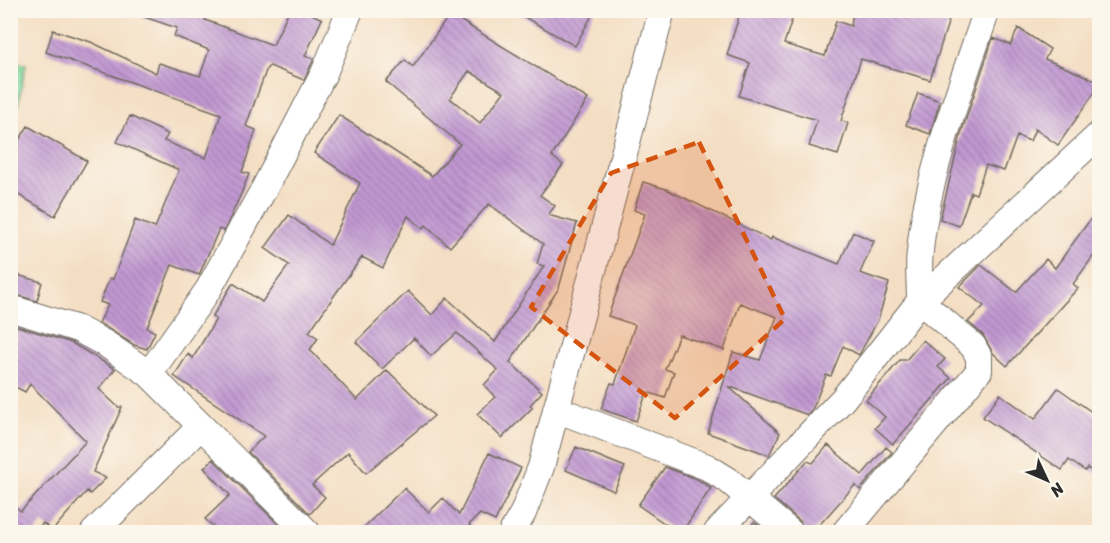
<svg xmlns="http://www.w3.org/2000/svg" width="1110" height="543" font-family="Sriracha,sans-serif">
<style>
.grass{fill:url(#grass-dots);stroke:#568467;stroke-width:1.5}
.building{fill:url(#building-back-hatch);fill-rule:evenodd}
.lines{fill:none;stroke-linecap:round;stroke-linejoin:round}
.minor-casing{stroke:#716a60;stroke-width:28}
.minor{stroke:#fff;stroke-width:26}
.marked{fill:#d5540f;fill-opacity:0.2;stroke:#d5540f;stroke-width:4.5;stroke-dasharray:12 8;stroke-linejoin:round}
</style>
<defs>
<pattern id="grass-dots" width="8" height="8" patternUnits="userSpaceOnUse" patternTransform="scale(1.5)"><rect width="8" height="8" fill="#82dda3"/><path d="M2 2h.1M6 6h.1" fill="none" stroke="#70be8c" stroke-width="1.8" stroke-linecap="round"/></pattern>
<pattern id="building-back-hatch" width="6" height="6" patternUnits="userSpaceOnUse" patternTransform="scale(1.5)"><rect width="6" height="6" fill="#c198d2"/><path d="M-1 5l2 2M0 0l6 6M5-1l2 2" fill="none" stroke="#9d7cab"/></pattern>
</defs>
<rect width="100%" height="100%" fill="#fbf7ec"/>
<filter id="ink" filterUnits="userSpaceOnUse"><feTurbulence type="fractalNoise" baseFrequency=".0167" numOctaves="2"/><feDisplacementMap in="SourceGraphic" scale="12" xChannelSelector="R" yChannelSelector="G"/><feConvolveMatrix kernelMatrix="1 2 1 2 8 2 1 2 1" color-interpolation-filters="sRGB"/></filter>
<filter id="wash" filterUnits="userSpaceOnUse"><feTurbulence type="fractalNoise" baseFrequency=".008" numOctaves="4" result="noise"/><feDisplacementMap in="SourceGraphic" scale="24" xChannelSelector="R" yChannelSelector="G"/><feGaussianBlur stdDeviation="1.35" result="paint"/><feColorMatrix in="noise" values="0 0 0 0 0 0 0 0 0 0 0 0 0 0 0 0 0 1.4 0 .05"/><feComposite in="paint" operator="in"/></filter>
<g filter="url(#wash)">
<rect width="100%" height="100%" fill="#f4dec3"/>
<!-- grass -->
<path class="grass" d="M11,63L26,64L11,140L10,63Z"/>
<g id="blocks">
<!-- building -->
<path class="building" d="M135,10H208L205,20L273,45L289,10H304L322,19L305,56L314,59L304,80L270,66L267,68L246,126L256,130L242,172L249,174L241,194L224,231L219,229L199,275L172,265L147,328L155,332L147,349L134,345L99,323L108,305L100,302L110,278L113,279L135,220L155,228L179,170L117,142L130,116L168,134L164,141L206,158L221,114L46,52L53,30L91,42L156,73L159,63L200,76L209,50L174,36L177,28L135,14Z
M512,10H595L575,46Z
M741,10H795L784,44L825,56L836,21L851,26L853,10H952L930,80L861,59L841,121L848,123L838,155L809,146L817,120L739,96L750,63L727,55Z
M450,14L588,99L552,156L563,165L540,195L555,206L548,215L577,223L559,288L510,362L542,392L530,405L533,407L502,438L477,414L495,397L484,385L498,370L457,333L431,356L414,338L382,369L356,342L408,291L432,315L447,298L495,342L544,266L537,264L543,244L489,204L450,247L426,225L423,228L408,216L383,268L362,257L336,293L309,332L318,338L310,350L357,400L387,370L434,416L366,473L348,452L312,485L325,497L310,514L248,452L264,436L174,376L188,354L193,358L216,319L212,317L233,283L262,302L289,265L265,248L289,215L330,245L360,183L314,153L339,115L432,176L460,144L386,82L405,60L413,67ZM469,71L504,92L480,123L450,98Z
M1018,28L1050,49L1045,59L1100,82V85L1058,145L1035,129L1030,141L1017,136L1004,171L986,165L976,194L971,192L959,226L940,219L961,134L993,38L1011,45Z
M918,93L940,101L930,134L906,125Z
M28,126L87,161L55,216L10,190V155Z
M643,182L666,189L771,240L772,237L839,264L853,232L874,241L860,273L889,283L878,320L859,355L843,346L831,376L826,375L813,408L808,415L728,386L780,433L769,455L708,433L733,352L760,360L777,317L740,303L724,350L679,335L665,369L674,372L665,398L647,392L636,421L601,409L611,383L615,384L635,325L608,316L645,214L634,210Z
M1100,206V247L1073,284L1078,288L1007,366L993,353L983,335L968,322L984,306L959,287L981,265L1016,292L1046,259L1055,268Z
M10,273L42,282L37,301L10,293Z
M10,324L72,343L115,369L99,389L118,407H122L93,472L106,478L90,494L87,491L52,531L43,523L36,532H10V503L21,511L86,441L30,384L25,392L10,384Z
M923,340L945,359L938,367L951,378L893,444L875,428L885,417L866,400L900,360H906Z
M1058,388L1100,418V475L1087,468L1085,471L1069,460L1062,470L983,417L1000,394L1035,419Z
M828,445L862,475L886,447L892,452L860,490L855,485L813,532H805L800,521L774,499L807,461L813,463Z
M576,447L625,467L614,491L566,470Z
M489,453L521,468L495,521L480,514L469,525L476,532H359L404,488L429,512L443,498L459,515Z
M213,459L286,532H219L205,519L230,495L204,468Z
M665,467L697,479L711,488L682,532H677L638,505Z
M754,522L767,532H745Z"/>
</g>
</g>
<g filter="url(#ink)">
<use href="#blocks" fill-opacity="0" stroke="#716a60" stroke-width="1.5"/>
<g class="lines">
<!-- minor casing -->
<g class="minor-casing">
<path id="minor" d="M10,308L78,329L106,344L149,374L307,532
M149,374L208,290L265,187L324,73L350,10
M556,409L707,467L728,480L790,532
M94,532L200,427
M512,532L523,513L541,467L662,10
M717,532L843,399L920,301L1100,134
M845,532L979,371V357L973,346L920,301C920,285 918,267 920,251C927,174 962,84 987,10"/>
</g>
<!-- minor -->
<use href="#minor" class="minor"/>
</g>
</g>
<!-- marked area -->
<path class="marked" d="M699,142L785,319L675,418L531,307L611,173Z"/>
<!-- margin -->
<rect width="1110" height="543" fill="none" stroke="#fbf7ec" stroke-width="36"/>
<!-- north arrow -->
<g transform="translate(1047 480) rotate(134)" stroke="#fbf7ec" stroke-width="4.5" paint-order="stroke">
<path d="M0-4.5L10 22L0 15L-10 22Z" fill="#2b2b2b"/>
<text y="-9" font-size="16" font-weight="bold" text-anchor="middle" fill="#2b2b2b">N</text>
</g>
</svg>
